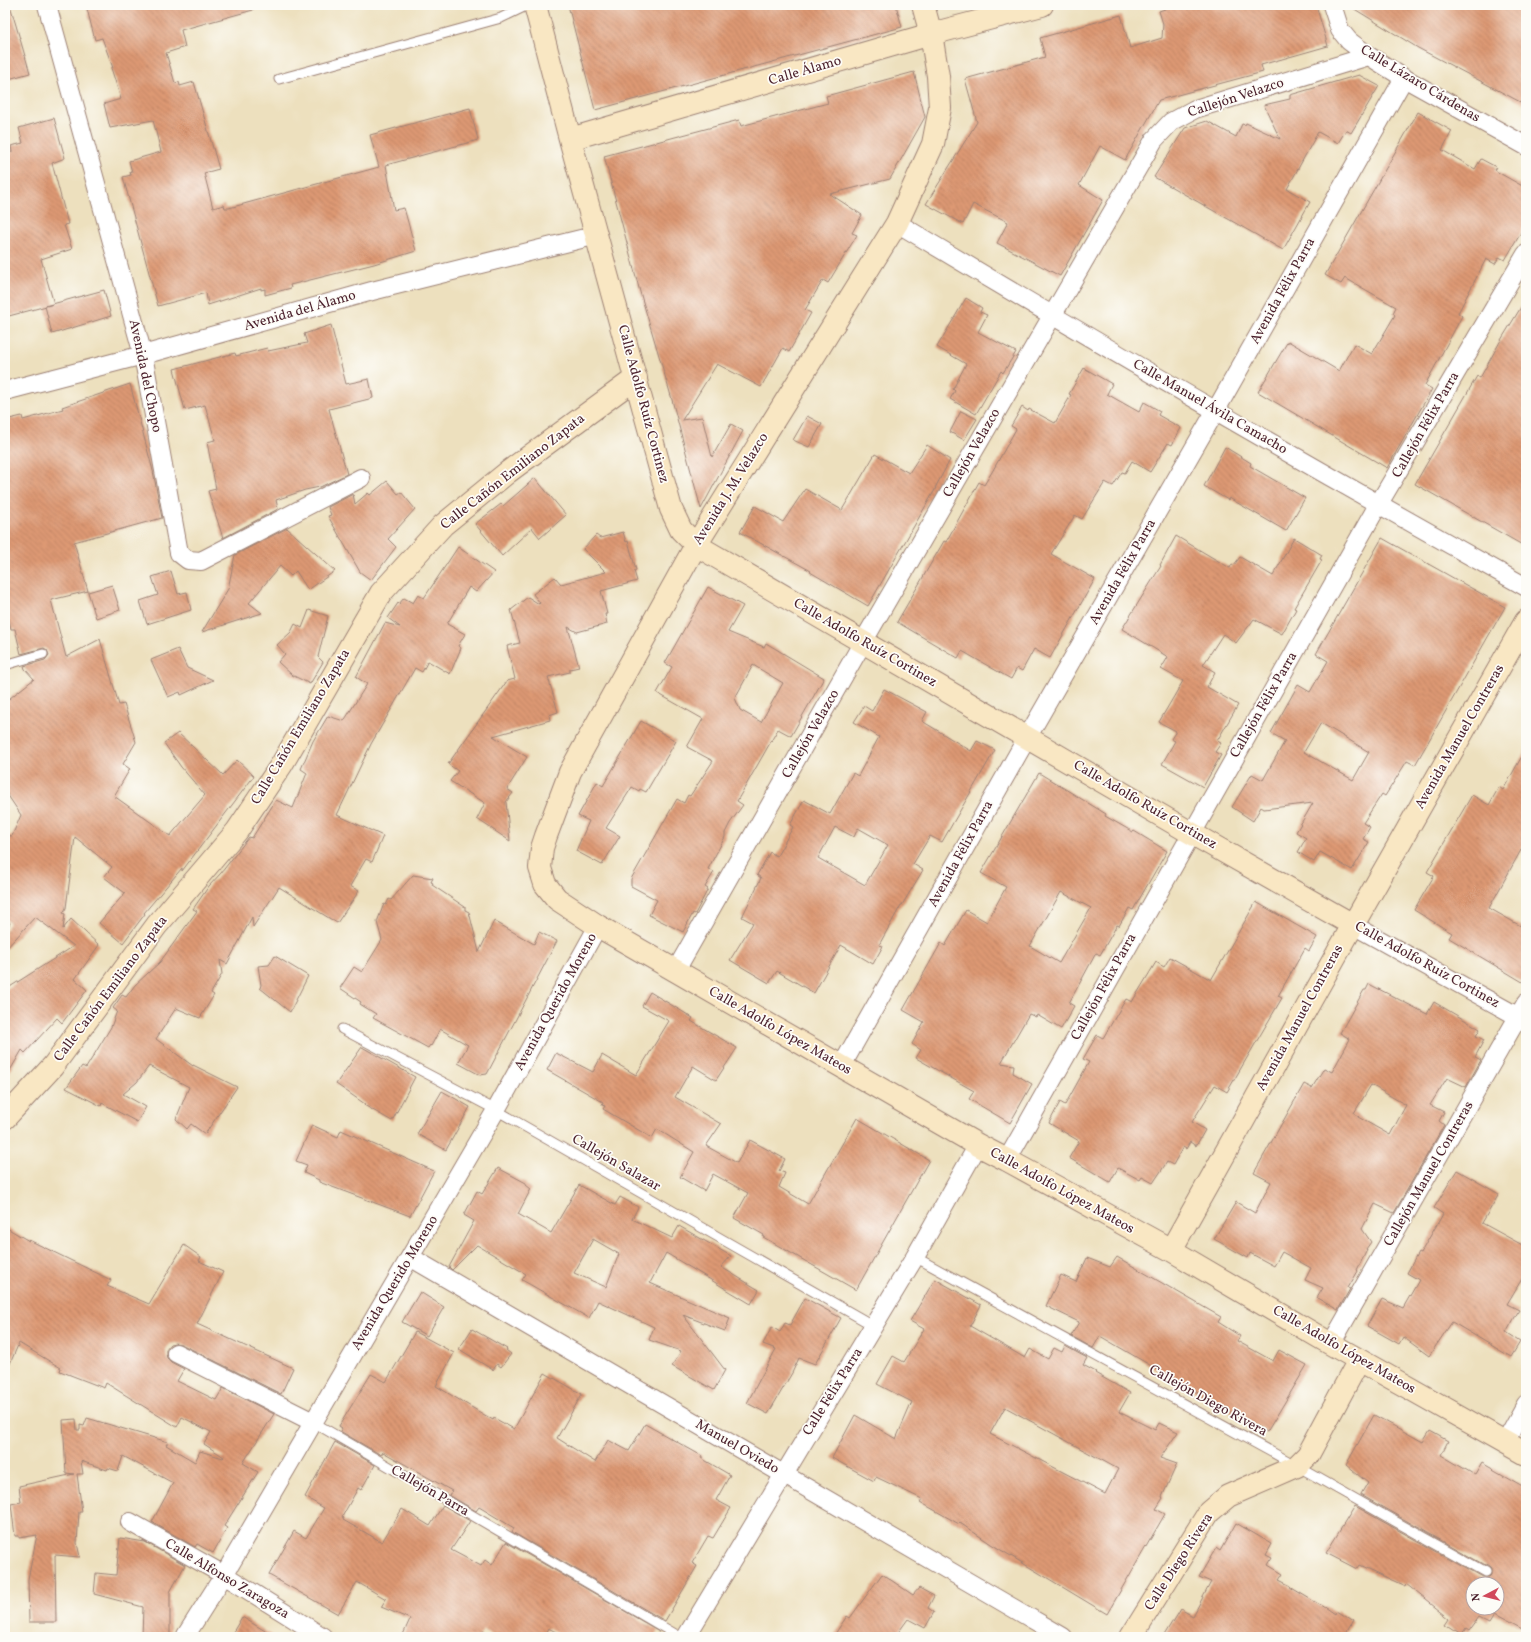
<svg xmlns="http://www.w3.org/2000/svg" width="1531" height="1642" font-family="Vollkorn,serif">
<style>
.building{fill:url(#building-back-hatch);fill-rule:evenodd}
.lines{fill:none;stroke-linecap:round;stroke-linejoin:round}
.lane-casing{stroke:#9c8074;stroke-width:11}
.street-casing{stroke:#9c8074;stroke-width:20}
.secondary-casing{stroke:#9c8074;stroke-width:24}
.lane{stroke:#fff;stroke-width:9}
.street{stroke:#fff;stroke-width:18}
.secondary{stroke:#f9e7c3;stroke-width:22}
.labels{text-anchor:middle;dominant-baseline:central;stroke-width:3.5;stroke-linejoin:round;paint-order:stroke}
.street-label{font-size:14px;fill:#4a1f2b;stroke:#fdfcf7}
</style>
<defs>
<pattern id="building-back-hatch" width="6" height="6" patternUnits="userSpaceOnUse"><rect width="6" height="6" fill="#dd9973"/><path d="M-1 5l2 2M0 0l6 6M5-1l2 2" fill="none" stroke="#b57c5f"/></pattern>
</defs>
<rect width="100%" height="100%" fill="#fdfcf7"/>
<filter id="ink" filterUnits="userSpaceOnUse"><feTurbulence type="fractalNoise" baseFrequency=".025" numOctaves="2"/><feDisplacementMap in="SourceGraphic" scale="8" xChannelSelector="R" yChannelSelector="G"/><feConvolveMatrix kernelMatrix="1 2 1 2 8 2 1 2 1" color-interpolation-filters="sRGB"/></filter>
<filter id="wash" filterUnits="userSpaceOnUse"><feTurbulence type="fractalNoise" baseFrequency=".012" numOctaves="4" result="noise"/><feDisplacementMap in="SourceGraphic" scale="16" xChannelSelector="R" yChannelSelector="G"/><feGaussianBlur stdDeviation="0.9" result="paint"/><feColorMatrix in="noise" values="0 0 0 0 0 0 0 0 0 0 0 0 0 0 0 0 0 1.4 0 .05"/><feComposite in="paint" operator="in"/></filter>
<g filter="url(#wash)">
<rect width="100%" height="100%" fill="#ede0be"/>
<g id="blocks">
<!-- building -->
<path class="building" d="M5,5H10L30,73L5,80Z
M86,5H252L253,10L181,30L185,47L166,53L175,83L179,82L180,86L194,82L219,169L204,173L213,208L224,205L225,208H229L379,167L370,135L470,108L478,140L386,165L394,210L404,208L416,251L374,264L290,285L291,288L265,295V289L261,290V288L208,305L206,293L158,306L123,177L131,175L130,172H132L129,161L161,152L153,120L110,128L104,104L121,99L111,68H113L102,38L95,40Z
M568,5H896L902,27L595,110Z
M1164,5H1316L1328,46L1261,65L1263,72L1159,100L1125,160L1100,146L1079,185L1103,200L1060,276L997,243L1008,222L973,204L963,224L926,204L977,122L965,79L1045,57L1040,38L1121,15L1130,48L1162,38L1163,24L1159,11L1165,9Z
M1348,5H1526V105L1418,48Z
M914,72L925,117L890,179L830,194L862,215L852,233L857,235L828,283L823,280L805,310L811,313L789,352L783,348L761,387L717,364L682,420L702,417L712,457L731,424L743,431L701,509L671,396L640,292L604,156L739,120L741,126L828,103L826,96Z
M1359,75L1379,86L1351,133L1346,130L1338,143L1318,132L1287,189L1310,202L1283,250L1154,177L1185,128L1207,121L1236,137L1242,124L1245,125L1246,123L1280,139L1264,105L1290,99V95Z
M1418,112L1452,131L1442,150L1475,169L1481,159L1496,167L1494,170L1526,188V224L1505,260L1499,257L1495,264L1486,259L1458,313L1462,316L1425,385L1432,389L1387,468L1258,392L1288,341L1339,371L1354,344L1372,354L1395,315L1393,313L1396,307L1345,278L1341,284L1325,275Z
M54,118L65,158L52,163L68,224L64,225L72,249L41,259L54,304L5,317V154L12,152L11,146L23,143L19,128Z
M104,290L111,316L52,334L45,306Z
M966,298L982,308L980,312L987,315L978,332L1016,352L1003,373L1001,371L976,414L950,399L955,391L953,389L966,364L937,347Z
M1526,299V547L1415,484L1477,376L1480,378L1501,340Z
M331,325L346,384L369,379L373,398L329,409L347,474L320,487L305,490L276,500L278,509L223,538L208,491L216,489L207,442L215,440L205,405L185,410L174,369L235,353L236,356L267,348L268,351L307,343L304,334Z
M1084,368L1112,384L1107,394L1139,412L1144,402L1160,411L1158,415L1181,428L1172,445L1168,443L1150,472L1132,461L1125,473L1122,472L1113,486L1105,482L1082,519L1075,515L1051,554L1095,579L1050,658L1034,649L1022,671L1017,668L1011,679L962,651L958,658L897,622L944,541L946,542L979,482L984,485L992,472L1016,429L1011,426L1022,407L1028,411L1029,409L1055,423L1071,395L1069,394Z
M130,384L153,471L162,518L74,542L88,591L51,600L66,657L100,639L119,705L124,704L136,742L123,764L130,769L114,796L170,836L205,795L181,767L164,743L178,733L223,775L237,760L254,776L182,871V868L144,913L145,914L123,943L99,923L125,893L104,877L112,867L75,837L66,908L63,913L65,914L63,929L71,919L99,945L75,979L87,990L62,1023L57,1018L25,1053L22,1050L5,1079V990L74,946L35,917L5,950V931L10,923L5,919V835L12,836L21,815L5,791V702L34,679L25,669L24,666L45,660L49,655L47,650L44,648L21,654L15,629H11L5,603V420L22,416L23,420L63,409L62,407Z
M961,411L977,419L964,440L950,432Z
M807,416L822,424L809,447L793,440Z
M927,445L950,460L935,488H936L868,606L810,572L811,571L740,532L755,506L783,522L805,489L842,510L875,454L909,473Z
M1225,447L1251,463L1250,466L1305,498L1286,531L1229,498L1228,500L1204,486Z
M535,478L566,515L540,538L532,528L502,556L475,524L501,504L503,506Z
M387,481L398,494L401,492L415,509L388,539L396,547L371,580L360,572L328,516L331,515L328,507L353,494L355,504L368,493L370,495Z
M287,528L335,571L308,590L296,571L291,576L280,566L249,603L262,613L202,632L228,589L235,555Z
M623,532L626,542L628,541L636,570L634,571L637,581L601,591L607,614H605L607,624L577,632L568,627L579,667L570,669V672L548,677L558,712L549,715L550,720L493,736L527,757L507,789L513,793L506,802L510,841L477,819L485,803L450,781L458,771L448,764L507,681L515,679L507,646L520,643L511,610L528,597L539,604L540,603L533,594L555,577L561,584L606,572L583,549L596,535L600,538Z
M1176,536L1230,568L1232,564L1234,565L1240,557L1273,576L1294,538L1322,555L1320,559L1322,560L1294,608L1296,609L1282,634L1254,619L1236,643L1223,634L1203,665L1215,672L1207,687L1238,705L1217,741L1221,743L1215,752L1221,755L1203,787L1162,764L1175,741L1171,739L1176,731L1159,722L1183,681L1161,669L1168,657L1122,629L1161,566L1160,565Z
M1382,538L1505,607L1415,765L1407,761L1385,796L1382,794L1363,823L1370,827L1363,839L1369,842L1352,870L1320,852L1314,862L1298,852L1306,838L1296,832L1313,803L1264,809L1261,807L1253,821L1232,807L1252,774L1263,780L1285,741L1271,733L1298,685L1310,692L1328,661L1316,654ZM1321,723L1369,752L1353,780L1304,752Z
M458,547L494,572L476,592L469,587L447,624L465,634L458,646L461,648L450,674L428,661L422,672L415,668L371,744L337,815L383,836L372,862L366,859L350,886L359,891L337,923L279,887L253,927L252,917L227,964L220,960L222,974L211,993L214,995L200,1018L176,1008L156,1039L193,1066V1065L237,1087L205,1134L191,1124L187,1129L176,1119L189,1087L149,1066L137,1082L123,1094L146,1107L137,1122L102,1103L101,1106L66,1088L82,1066L86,1068L111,1027L117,1011L113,1008L122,995L126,997L135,985L160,962L197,911L193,909L209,886L221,873L249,837L252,838L276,800L293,808L307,773L301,769L313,741L328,716L344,721L367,684L356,677L385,623L400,627L388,618L398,603L399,604L404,598L413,603L418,595L424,598Z
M171,571L178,594L187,592L191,610L147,624L140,601L158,595L152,577Z
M112,585L120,610L96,618L88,592Z
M708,587L743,606L728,632L764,647L766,643L824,678L791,736L778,729L737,801L743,805L730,823L725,833V837L708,869L714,872L705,887L708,889L695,914L693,913L683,932L649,915L657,900L631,886V879L677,799L684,803L688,795L690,796L713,761L687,747L703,719L657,693L672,667L665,663ZM753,665L783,683L761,722L740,710L735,698Z
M309,610L328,616L318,657L323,662L310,684L292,675L278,662L285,654L277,645L291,632L295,624L302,628Z
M178,649L187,668L213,680L181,695L180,692L168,697L151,660Z
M884,689L927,712L922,721L971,751L977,741L995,750L942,842L930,836L913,864L923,870L902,905H901L879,945L883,946L873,964L841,945L814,993L777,971L769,983L730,960L753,923L742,917L761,878L757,875L770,852L777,856L793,827L790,825L804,800L830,814L853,773L858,776L879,737L854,722L864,706L872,711ZM835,827L854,837L858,828L888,845L865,885L818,858Z
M641,721L676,741L646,792L640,789L639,791L632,787L606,828L620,836L602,865L576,851L589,821L578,816L597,782L603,786Z
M1526,749V841L1489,908L1526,929V984L1449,938L1452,933L1414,910L1434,876L1427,872L1472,795L1489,805L1499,787L1503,790Z
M1039,773L1106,814L1105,816L1133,832L1134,831L1167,851L1133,910L1129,908L1119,926L1117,925L1100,955L1096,953L1069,1003L1074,1006L1061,1029L1037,1015L1036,1017L1029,1014L1001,1063L1014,1065L1013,1073L1032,1084L1010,1123L969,1099L974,1091L916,1058L921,1050L912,1044L924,1022L903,1010L941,943L945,946L966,910L987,922L1006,887L981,873ZM1061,892L1091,908L1059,963L1030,946Z
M413,875L433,878L431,882L433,883L432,885L465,907V910L469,912L479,952L494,921L534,944L539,932L557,941L487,1074L480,1075L458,1063L468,1045L440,1029L431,1046L430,1045L428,1048L373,1018L376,1014L360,1004L361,1002L340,988L354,967L362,972L382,940L377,922L384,904L386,905L389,899L391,900Z
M1256,902L1317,937L1309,951L1305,948L1278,996L1282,998L1227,1092L1215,1085L1192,1122L1205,1130L1196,1146L1190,1142L1186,1149L1183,1147L1173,1165L1167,1162L1153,1183L1142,1177L1140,1180L1118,1168L1110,1182L1069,1158L1079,1141L1049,1123L1060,1102L1065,1105L1089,1062L1083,1059L1097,1035L1103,1038L1126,999L1132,1002L1156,962L1164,967L1170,957L1211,980Z
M275,956L308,976L290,1012L260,988L261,985L258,966L269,965Z
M1369,984L1427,1014L1434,1002L1480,1029L1476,1036L1484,1040L1475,1057L1481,1060L1466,1087L1447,1078L1430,1105L1444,1112L1439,1121L1444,1125L1394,1213L1375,1204L1362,1229L1371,1242L1366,1249L1367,1250L1357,1270L1358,1271L1348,1288L1350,1289L1338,1310L1317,1298L1323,1288L1305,1280L1311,1268L1282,1252L1274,1266L1250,1253L1248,1258L1214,1239L1236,1202L1255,1213L1271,1182L1254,1173L1304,1084L1312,1088L1324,1068L1332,1072L1350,1039L1340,1033L1364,990H1366ZM1371,1085L1406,1105L1390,1135L1358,1117L1359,1116L1354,1113Z
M650,992L693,1018L691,1021L737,1048L716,1080L693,1066L675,1097L721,1124L706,1146L737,1163L750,1140L785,1159L779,1171L785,1173L779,1187L808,1204L857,1118L929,1160L856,1290L763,1237L764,1235L734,1218L748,1193L713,1174L704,1191L680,1177L694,1152L657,1129L652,1138L603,1109L605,1106L602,1105L603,1102L547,1070L556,1053L593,1072L602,1055L636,1075L669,1021L642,1006Z
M362,1047L415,1077L392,1121L364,1105L365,1104L336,1084Z
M442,1091L470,1107L446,1150L417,1134Z
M312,1125L338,1137L341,1130L434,1171L410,1216L319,1182V1180L304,1173L307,1165L296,1161Z
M498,1168L526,1183V1185L531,1189L518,1214L551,1233L579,1185L615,1205L620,1197L638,1207L632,1219L672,1238L679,1226L731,1256L721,1267L759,1290L751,1304L666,1253L650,1283L730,1318L725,1331L683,1315L725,1370L714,1390L672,1366L681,1351L649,1340L654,1327L598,1301L589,1318L522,1280L526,1274L477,1245L452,1270L449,1267L474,1221L464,1215L477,1191L482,1194ZM593,1239L619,1254L606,1287L574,1273Z
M1457,1170L1499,1194L1482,1223L1526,1247V1272L1507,1304L1519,1310L1506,1333L1520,1342L1511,1357L1452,1322L1429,1356L1403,1337L1399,1344L1367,1326L1382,1299L1403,1308L1419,1280L1407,1273L1418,1253L1420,1254L1443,1214L1434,1208Z
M5,1227L29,1241V1240L111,1280L107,1286L149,1304L184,1245L201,1257L199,1261L223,1272L197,1324L293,1368L281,1394L181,1344L175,1343L170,1344L166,1349V1354L167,1358L171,1362L184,1369L177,1381L216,1400L223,1388L274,1414L243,1463L258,1472L224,1526L227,1528L213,1553L197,1544L195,1547L152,1522L173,1483L123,1456L118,1471L108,1468L107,1470L81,1461L83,1474H77L82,1512H79L77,1543L80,1557L55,1555L56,1622H29L28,1579L37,1535L19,1538V1536H15L11,1504L21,1502L19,1486L74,1474L66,1473L63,1420L76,1419L77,1430H80V1425L84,1426L87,1418L168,1442L166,1445L195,1462L200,1451L223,1458L224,1457L204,1444L211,1432L182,1417L177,1427L106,1383L104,1388L60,1371L61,1368L19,1343L5,1375Z
M1117,1257L1221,1317L1218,1322L1240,1336L1237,1341L1273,1361L1279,1350L1307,1365L1267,1432L1198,1394V1393L1100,1336L1093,1348L1071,1336L1079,1322L1046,1306L1061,1275L1076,1282L1087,1258L1110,1267Z
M935,1279L981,1305L970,1326L1025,1358L1030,1349L1048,1359L1054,1348L1062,1352L1065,1346L1087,1358L1083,1365L1096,1372L1095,1373L1130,1393L1119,1412L1155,1430L1159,1423L1178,1432L1160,1458L1177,1464L1162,1497L1163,1498L1156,1509L1165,1514L1107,1614L991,1544L960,1523L959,1524L920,1502L922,1499L876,1477L874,1481L832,1458L855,1415L896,1439L912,1402L877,1384L893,1356L904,1362L924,1329L910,1321ZM1005,1407L1118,1469L1105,1494L990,1434Z
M420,1292L444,1307L427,1336L402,1322Z
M805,1298L841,1318L815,1364L799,1358L792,1373L768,1414L747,1403L776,1349L763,1344L772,1327L780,1332L785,1323L790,1325Z
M472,1329L507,1349L506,1350L511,1354L501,1367L497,1364L493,1370L459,1349Z
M415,1332L454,1353L436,1386L493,1420L494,1418L514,1429L545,1373L582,1394L557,1438L595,1462L608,1440L629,1451L645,1424L702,1456L701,1458L730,1475L716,1500L731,1508L713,1538L708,1536L692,1563L697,1566L665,1621L512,1532L514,1528L479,1507L476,1511L449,1495L452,1491L383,1452L381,1455L340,1431L342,1428L339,1426L371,1374L386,1382Z
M1374,1415L1423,1442L1430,1431L1448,1441L1441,1455L1475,1475L1482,1463L1526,1488V1630L1494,1613L1489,1621L1479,1616L1468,1631L1465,1629L1461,1635L1446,1625L1450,1619L1406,1584L1405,1587L1359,1566L1357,1569L1326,1553L1355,1506L1482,1577H1488L1490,1575V1569L1488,1567L1361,1495L1368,1483L1346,1465ZM1473,1584H1497V1608H1473Z
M335,1442L375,1465L361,1490L358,1488L342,1517L344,1518L343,1520L382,1542L402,1509L430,1526L443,1505L470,1521L451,1550L481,1566L485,1560L492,1565L506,1542L659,1631L655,1637H566L548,1628L543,1637H495L483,1630L479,1637H402L410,1619L381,1607L386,1599L357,1582L338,1614L269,1575L294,1531L306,1538L324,1508L305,1497Z
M1236,1523L1272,1544L1266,1555L1272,1558L1268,1565L1283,1574L1279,1580L1291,1586L1290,1587L1325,1608L1326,1607L1336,1614L1337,1611L1353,1621L1344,1637H1163L1180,1609L1193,1616L1211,1582L1199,1577L1216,1548L1220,1551Z
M120,1538L145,1542L185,1565L170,1592V1637H142L143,1607L94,1594L96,1573L116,1575Z
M882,1574L913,1595L919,1588L934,1596L928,1608L934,1612L925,1628L908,1619L895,1637H833L847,1616L850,1618Z
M242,1617L275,1637H230Z"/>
</g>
</g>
<g filter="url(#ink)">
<use href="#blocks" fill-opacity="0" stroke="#9c8074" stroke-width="1"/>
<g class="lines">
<!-- lane casing -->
<g class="lane-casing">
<path id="lane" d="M279,79L501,18L528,5
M5,665L43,654
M342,1029L496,1110L874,1326
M915,1257L1297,1466L1485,1572
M313,1422L680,1637"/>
</g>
<!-- street casing -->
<g class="street-casing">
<path id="street" d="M47,5L143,355L179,553L188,560L201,561L361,478
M1332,5L1340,30L1349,41L1369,56L1404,78L1526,146
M897,223C1105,348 1314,469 1526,587
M5,391L143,355L372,291L597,235
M1353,925L1526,1021
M676,970L863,642L1154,140L1171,122L1195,109L1369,56
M841,1067L1028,736L1216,410L1404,78
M1007,1160L1378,505L1526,254
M410,1257L1063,1637
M1331,1344L1526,1003
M176,1353L313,1422
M1505,1442L1526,1404
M130,1522L224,1575L323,1637
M186,1635L224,1575L496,1110L598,926
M686,1637L915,1257L978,1145"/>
</g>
<!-- secondary casing -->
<g class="secondary-casing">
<path id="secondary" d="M535,5L570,139L671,509L681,530L696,545L1191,833L1353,925
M923,5L931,34L938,76L940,108L933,144L897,223L696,545L570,772L546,836L542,848L540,868L545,884L557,899L598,926L978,1145L1007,1160L1171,1250L1331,1344L1526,1454
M570,139L931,34L1042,5
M5,1118L53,1066L157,925L237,831L282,764L381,593L443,525L508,472L636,378
M1171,1250L1353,925L1526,621
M1131,1637L1209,1512L1228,1496L1297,1466L1308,1455L1359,1360"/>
</g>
<!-- lane -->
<use href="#lane" class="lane"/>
<!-- street -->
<use href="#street" class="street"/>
<!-- secondary -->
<use href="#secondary" class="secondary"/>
</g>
</g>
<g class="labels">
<!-- street labels -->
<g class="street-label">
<text transform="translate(805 71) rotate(-16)">Calle Álamo</text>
<text transform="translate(1420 84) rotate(31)">Calle Lázaro Cárdenas</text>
<text transform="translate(1236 98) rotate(-18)">Callejón Velazco</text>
<text transform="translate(1283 291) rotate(-61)">Avenida Félix Parra</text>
<text transform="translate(300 311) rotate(-16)">Avenida del Álamo</text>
<text transform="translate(145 376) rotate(78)">Avenida del Chopo</text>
<text transform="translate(643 404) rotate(75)">Calle Adolfo Ruíz Cortinez</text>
<text transform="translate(1210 407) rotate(30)">Calle Manuel Ávila Camacho</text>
<text transform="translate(1426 425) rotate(-60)">Callejón Félix Parra</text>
<text transform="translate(972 453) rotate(-60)">Callejón Velazco</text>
<text transform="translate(513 472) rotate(-38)">Calle Cañón Emiliano Zapata</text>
<text transform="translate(731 489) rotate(-58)">Avenida J. M. Velazco</text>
<text transform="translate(1123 572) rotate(-60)">Avenida Félix Parra</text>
<text transform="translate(865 643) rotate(30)">Calle Adolfo Ruíz Cortinez</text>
<text transform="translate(1264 705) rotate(-60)">Callejón Félix Parra</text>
<text transform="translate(301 727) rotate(-59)">Calle Cañón Emiliano Zapata</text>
<text transform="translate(811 734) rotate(-60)">Callejón Velazco</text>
<text transform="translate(1460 737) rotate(-60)">Avenida Manuel Contreras</text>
<text transform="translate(1145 805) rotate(30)">Calle Adolfo Ruíz Cortinez</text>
<text transform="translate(961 854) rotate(-61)">Avenida Félix Parra</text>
<text transform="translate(1427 965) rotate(29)">Calle Adolfo Ruíz Cortinez</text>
<text transform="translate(1104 987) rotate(-61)">Callejón Félix Parra</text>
<text transform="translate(111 989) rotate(-53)">Calle Cañón Emiliano Zapata</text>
<text transform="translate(556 1002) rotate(-61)">Avenida Querido Moreno</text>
<text transform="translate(1300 1018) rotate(-61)">Avenida Manuel Contreras</text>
<text transform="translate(780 1031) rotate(30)">Calle Adolfo López Mateos</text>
<text transform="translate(616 1163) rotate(30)">Callejón Salazar</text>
<text transform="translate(1429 1174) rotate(-60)">Callejón Manuel Contreras</text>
<text transform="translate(1062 1191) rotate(29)">Calle Adolfo López Mateos</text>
<text transform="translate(395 1283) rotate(-59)">Avenida Querido Moreno</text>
<text transform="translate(1344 1350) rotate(30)">Calle Adolfo López Mateos</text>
<text transform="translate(833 1392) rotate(-58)">Calle Félix Parra</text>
<text transform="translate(1208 1401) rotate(29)">Callejón Diego Rivera</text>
<text transform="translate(737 1447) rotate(30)">Manuel Oviedo</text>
<text transform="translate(430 1491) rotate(30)">Callejón Parra</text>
<text transform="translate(1179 1562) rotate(-57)">Calle Diego Rivera</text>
<text transform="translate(227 1579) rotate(31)">Calle Alfonso Zaragoza</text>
</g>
</g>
<!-- margin -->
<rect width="1531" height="1642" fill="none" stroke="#fdfcf7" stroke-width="20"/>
<!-- north arrow -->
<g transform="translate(1485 1596) rotate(263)"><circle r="19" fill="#fdfcf7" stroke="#b5a4a5"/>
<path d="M0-3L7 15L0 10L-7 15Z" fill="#d1495b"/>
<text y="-6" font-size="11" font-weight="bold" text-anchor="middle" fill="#4a1f2b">N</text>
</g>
</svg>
